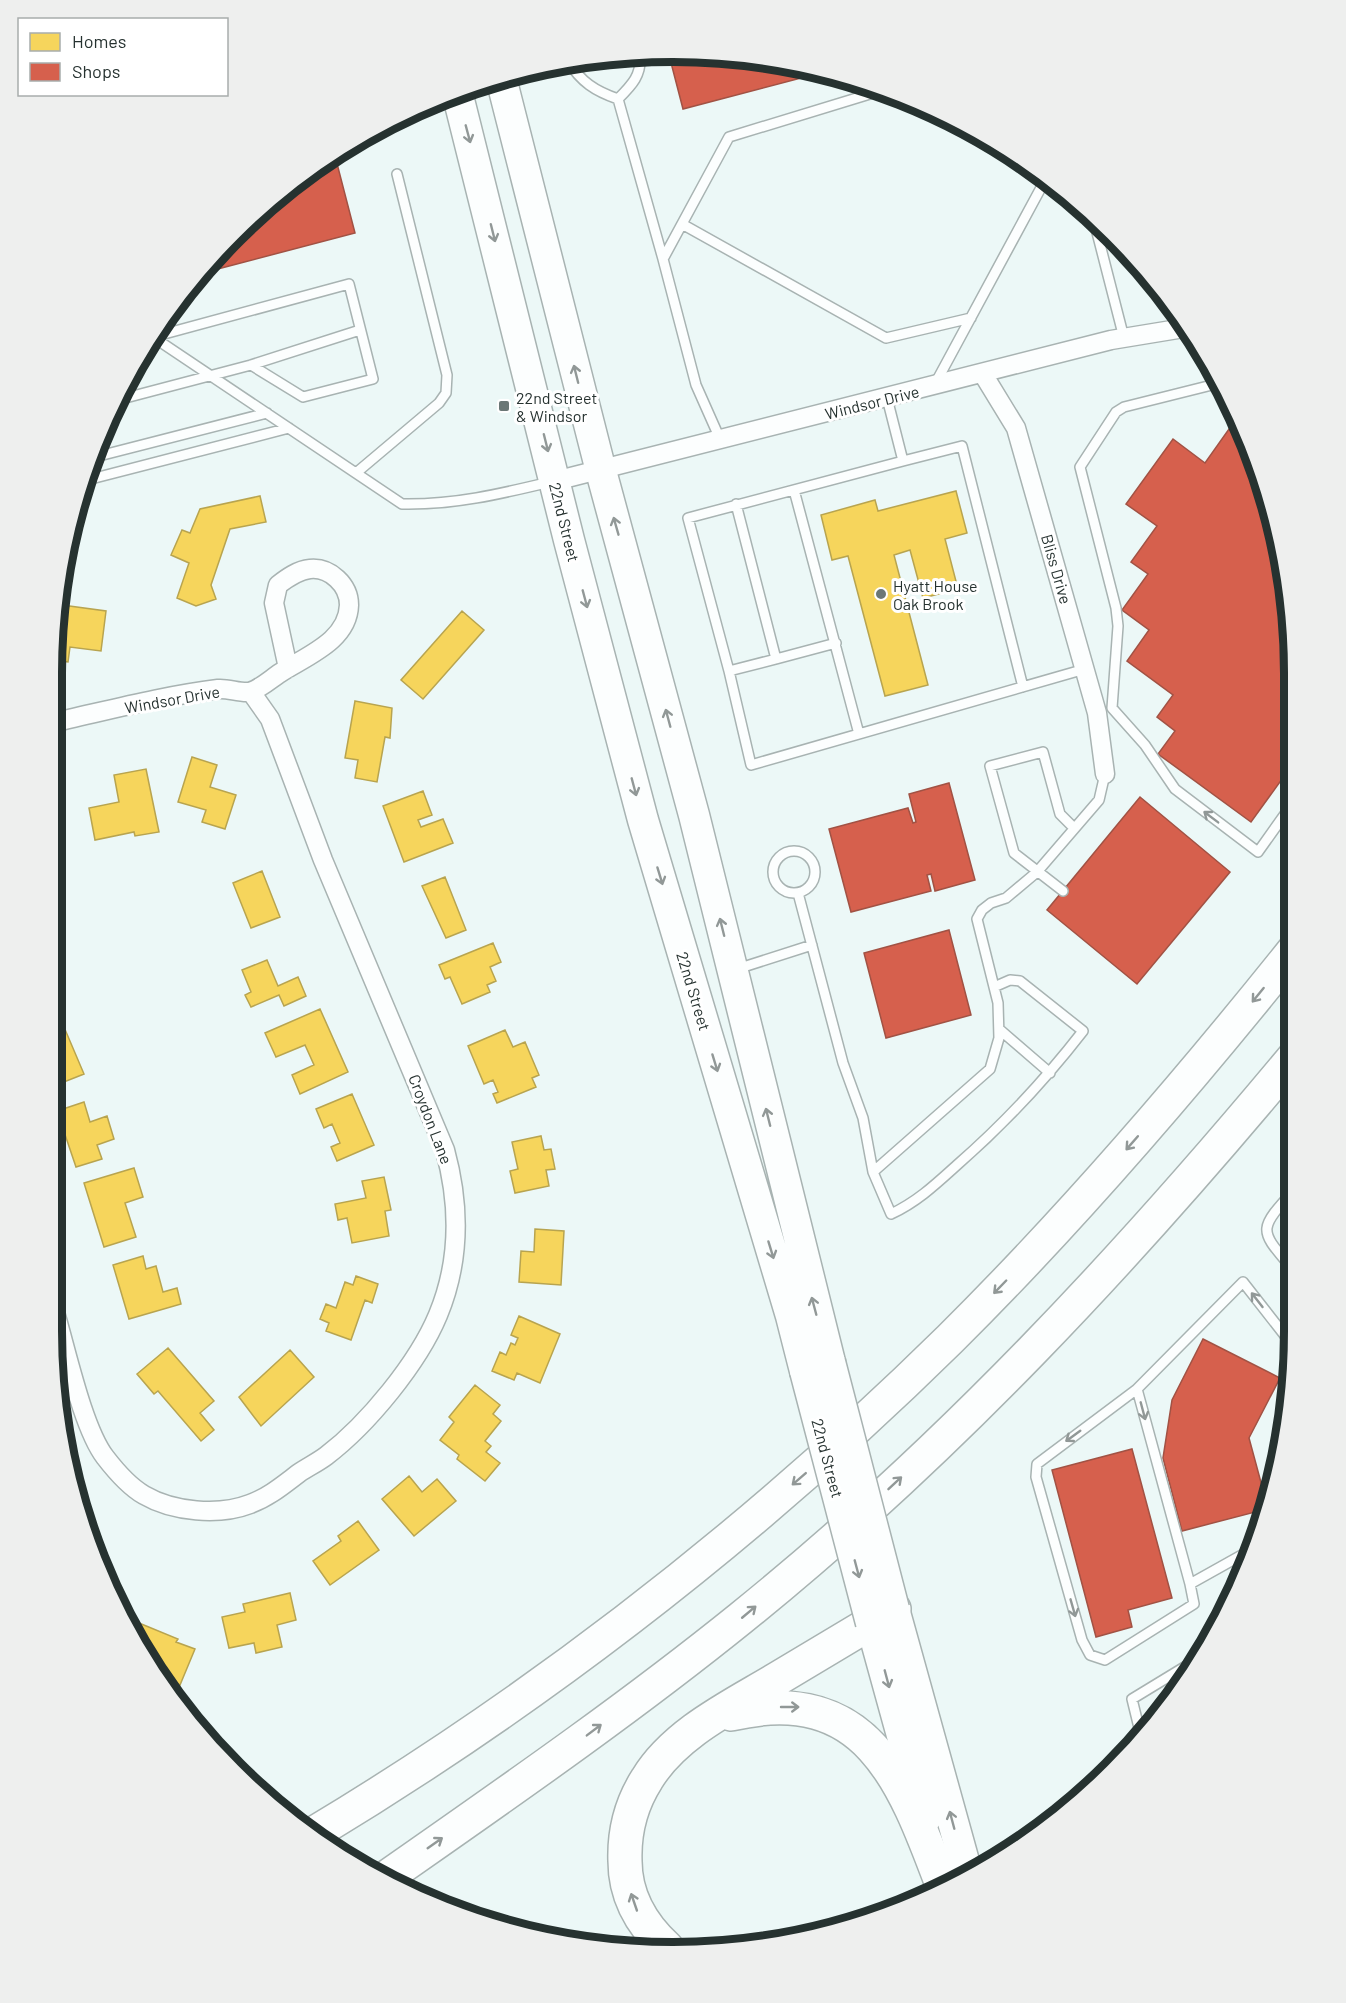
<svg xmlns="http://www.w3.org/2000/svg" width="1346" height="2003" font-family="Barlow,sans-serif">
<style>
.homes{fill:#f6d55c;stroke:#b8a44f;stroke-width:1.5}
.shops{fill:#d6604d;stroke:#a15244;stroke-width:1.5}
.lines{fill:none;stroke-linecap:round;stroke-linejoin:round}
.service-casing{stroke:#a8b3b2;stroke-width:12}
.minor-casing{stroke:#a8b3b2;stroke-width:21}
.primary-casing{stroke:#a8b3b2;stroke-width:33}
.motorway-casing{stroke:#a8b3b2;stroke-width:36}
.service{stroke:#fcfefe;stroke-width:9}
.minor{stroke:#fcfefe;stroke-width:18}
.primary{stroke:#fcfefe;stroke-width:30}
.motorway{stroke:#fcfefe;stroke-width:33}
.primary-bridge-casing{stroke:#a8b3b2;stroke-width:33;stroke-linecap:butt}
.primary-bridge{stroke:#fcfefe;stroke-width:30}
.oneway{stroke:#919897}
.poi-dot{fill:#6b7776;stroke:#fff;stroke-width:2}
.labels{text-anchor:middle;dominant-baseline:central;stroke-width:6;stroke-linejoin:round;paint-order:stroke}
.poi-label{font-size:16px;fill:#263230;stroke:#fff;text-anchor:start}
.street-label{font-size:16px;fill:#263230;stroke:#fff}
.rim{fill:none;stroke:#263230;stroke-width:8}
</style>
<rect width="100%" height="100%" fill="#ecf8f7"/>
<!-- homes -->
<path class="homes" d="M956,491L967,533L945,539L958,589L923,598L910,550L894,555L928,685L885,696L848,556L832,560L821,515L875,500L878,511Z
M260,496L266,522L230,529L211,585L216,599L196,606L177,598L189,563L171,555L182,530L190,533L200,509Z
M62,605L106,611L101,651L70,647L68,662L52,660L57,609L61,610Z
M462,611L484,630L423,699L401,680Z
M355,701L392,708L390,738L385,737L377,782L355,778L358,760L345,758Z
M192,757L217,765L210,787L236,795L225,829L202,822L206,810L178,802Z
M146,769L159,832L135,836L134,832L95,840L89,808L119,802L114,775Z
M423,791L432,815L418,820L421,827L443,819L453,843L404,862L383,806Z
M57,817L64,853L52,855V818Z
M262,871L280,917L251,928L233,883Z
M445,877L466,930L446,938L422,886Z
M493,943L501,962L490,967L496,981L487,985L490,992L462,1004L450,977L445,979L439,965Z
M267,960L278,986L298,977L306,996L284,1006L279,995L251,1007L245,995L251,992L242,970Z
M320,1009L348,1072L300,1094L292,1075L314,1065L305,1045L276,1057L265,1033Z
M61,1020L84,1074L54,1086V1023Z
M505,1030L513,1047L525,1042L539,1075L532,1078L536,1087L497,1103L493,1094L498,1092L493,1080L484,1084L468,1046Z
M352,1094L374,1145L337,1161L331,1147L340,1143L332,1124L324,1128L316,1109Z
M84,1102L90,1122L107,1116L114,1139L97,1145L102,1159L76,1167L57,1111Z
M541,1136L544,1150L551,1149L555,1169L546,1170L549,1186L515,1193L510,1171L518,1169L512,1142Z
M134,1168L143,1197L125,1203L136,1237L104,1247L84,1183Z
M384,1177L391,1210L385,1211L389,1236L352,1243L347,1218L338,1220L335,1204L366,1198L362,1181Z
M535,1229L564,1231L561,1285L519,1282L521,1251L534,1252Z
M143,1256L146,1269L156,1266L163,1292L177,1288L181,1304L129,1319L113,1265Z
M356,1276L378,1284L372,1303L365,1300L351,1340L326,1331L329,1323L320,1319L326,1304L336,1308L345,1282L353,1285Z
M519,1316L560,1334L540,1383L517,1373L514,1380L492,1371L500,1352L506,1355L511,1343L515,1345L518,1338L511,1335Z
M168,1348L214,1401L200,1413L214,1430L201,1441L158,1391L154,1394L137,1374Z
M290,1350L314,1377L261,1426L239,1397Z
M475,1385L500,1405L493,1414L501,1421L485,1441L491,1446L486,1452L500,1463L485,1481L457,1459L459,1455L440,1440L454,1422L449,1417Z
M409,1476L422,1492L437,1479L456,1501L414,1536L382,1499Z
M358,1521L379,1550L330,1585L313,1561L341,1541L338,1536Z
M290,1593L296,1620L277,1625L282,1647L256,1653L254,1643L229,1648L222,1617L245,1612L243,1604Z
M139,1623L178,1639L176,1642L195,1649L180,1685L161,1677L164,1668L149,1662L135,1633Z"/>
<!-- shops -->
<path class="shops" d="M668,51L794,63L824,72L683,109Z
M334,152L355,233L210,271L208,262L233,233Z
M1126,249L1142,269L1132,272Z
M1229,429L1251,445L1283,551L1295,673V761L1251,822L1158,754L1175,731L1157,717L1173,695L1127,661L1149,630L1122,610L1148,574L1131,562L1157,526L1126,504L1173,439L1205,463Z
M949,783L975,880L935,891L931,874L927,875L931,891L851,912L829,829L908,808L913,823L916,822L909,794Z
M1140,797L1230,872L1137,984L1047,910Z
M949,930L971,1015L886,1038L864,953Z
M1295,1220V1242L1284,1229Z
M1203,1339L1280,1378L1249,1438L1266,1501L1263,1510L1182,1531L1163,1458L1172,1400Z
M1132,1449L1172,1598L1128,1610L1132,1627L1096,1637L1052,1470Z"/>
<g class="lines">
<!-- service casing -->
<g class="service-casing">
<path id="service" d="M568,61C581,82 595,91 618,99C632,85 642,75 640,54
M618,99L663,259
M1093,217L1124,338
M682,224L886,338L971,318
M153,337L402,504C454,505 500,494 550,482
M153,337L349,284L373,379L303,397L251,365
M1213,370L1215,385L1224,391
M1220,383L1124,407L1116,412L1080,467L1116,608L1118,626L1112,708L1145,745L1175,789L1258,852L1295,800
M935,384L1043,184L1041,174
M114,401L251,365L360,330
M720,439L696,385L663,259L729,137L883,90
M95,457L267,413
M903,461L962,446L1023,687
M356,473L439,403L446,393L447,375L397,174
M87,480L289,428
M794,490L859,734
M736,504L776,659L729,671L751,765L1085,669
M776,659L836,643
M729,671L688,518L903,461L887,398
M773 872a21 21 0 1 1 42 0a21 21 0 1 1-42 0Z
M1063,891L1014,853L990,766L1043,752L1060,814L1074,828
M798,893L843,1063L863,1118L873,1172L891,1214C917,1202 936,1184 957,1165C1004,1124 1045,1080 1083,1031L1020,981L1010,980L994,987
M737,969L812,945
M999,1029L1050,1073
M873,1172L990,1069L999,1038L998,1003L977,919L982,910L991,903L1006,898L1037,872L1099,800L1105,774
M1295,1189C1256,1232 1259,1229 1295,1272
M1137,1389L1037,1464L1036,1477L1082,1640L1090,1655L1105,1660L1194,1604L1190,1584
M1249,1551L1190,1584L1137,1389L1243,1282L1293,1346
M1180,1670L1184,1683
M1141,1736L1132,1699L1201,1657"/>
</g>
<!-- minor casing -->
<g class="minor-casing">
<path id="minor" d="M983,374L1016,428L1097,713L1105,774
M555,481L1111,340L1190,327
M51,723C106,711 162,696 218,689C228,688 239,693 249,692C259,690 272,678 280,673C306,656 348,641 349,605C349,585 330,567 310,569C298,570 287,578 278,585L274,603L288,668
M56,1316C67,1353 83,1428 105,1457C115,1470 130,1487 144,1495C173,1512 219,1516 250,1504C269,1497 283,1485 299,1473C308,1467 318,1462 326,1456C368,1424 418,1363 438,1315C460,1262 460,1205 445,1150L323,860L270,719L251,692"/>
</g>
<!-- primary casing -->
<g class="primary-casing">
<path id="primary" d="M501,78L601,471L694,815L830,1362
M457,92L569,540L643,820L791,1316L805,1371
M894,1609L968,1876
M871,1623L925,1819"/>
</g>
<!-- motorway casing -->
<g class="motorway-casing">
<path id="motorway" d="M731,1714C867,1682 903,1780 943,1887
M313,1834C544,1695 758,1528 950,1339C1073,1217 1187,1084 1295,949
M387,1877C507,1793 627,1710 741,1618C946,1453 1127,1258 1295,1056
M667,1948C642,1925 625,1897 625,1861C624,1832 631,1804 647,1779C675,1733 732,1706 777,1679C816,1656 855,1632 894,1609"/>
</g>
<!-- service -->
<use href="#service" class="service"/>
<!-- minor -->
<use href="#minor" class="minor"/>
<!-- primary -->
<use href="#primary" class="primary"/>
<!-- motorway -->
<use href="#motorway" class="motorway"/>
<!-- primary-bridge casing -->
<g class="primary-bridge-casing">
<path id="primary-bridge" d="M830,1362L894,1609
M805,1371L871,1623"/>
</g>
<!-- primary-bridge -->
<use href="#primary-bridge" class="primary-bridge"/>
</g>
<!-- one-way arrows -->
<defs><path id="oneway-shaft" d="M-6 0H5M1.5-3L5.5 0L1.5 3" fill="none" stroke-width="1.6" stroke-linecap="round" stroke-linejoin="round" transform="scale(1.5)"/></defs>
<g class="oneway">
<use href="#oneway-shaft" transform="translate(468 134) rotate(75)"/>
<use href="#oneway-shaft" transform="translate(493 233) rotate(76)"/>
<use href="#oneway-shaft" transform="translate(576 374) rotate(-104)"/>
<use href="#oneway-shaft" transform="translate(546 443) rotate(76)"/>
<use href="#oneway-shaft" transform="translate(616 526) rotate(-106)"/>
<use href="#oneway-shaft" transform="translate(585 599) rotate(75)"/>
<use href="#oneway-shaft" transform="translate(668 718) rotate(-105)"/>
<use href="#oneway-shaft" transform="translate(634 787) rotate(75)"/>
<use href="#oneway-shaft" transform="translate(1211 817) rotate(-143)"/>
<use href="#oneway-shaft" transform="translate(660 876) rotate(73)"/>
<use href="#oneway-shaft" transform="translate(722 927) rotate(-104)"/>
<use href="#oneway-shaft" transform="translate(1258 995) rotate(129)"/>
<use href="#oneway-shaft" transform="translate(715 1063) rotate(73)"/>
<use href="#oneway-shaft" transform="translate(768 1117) rotate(-104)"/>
<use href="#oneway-shaft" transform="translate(1132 1143) rotate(131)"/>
<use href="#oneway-shaft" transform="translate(771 1250) rotate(73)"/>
<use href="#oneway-shaft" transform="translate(1000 1287) rotate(134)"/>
<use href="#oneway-shaft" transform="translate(1257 1300) rotate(-128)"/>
<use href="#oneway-shaft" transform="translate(814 1306) rotate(-105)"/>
<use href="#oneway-shaft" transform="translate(1143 1411) rotate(75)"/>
<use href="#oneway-shaft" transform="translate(1073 1436) rotate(144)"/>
<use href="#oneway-shaft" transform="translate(799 1479) rotate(139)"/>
<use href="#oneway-shaft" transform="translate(895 1483) rotate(-43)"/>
<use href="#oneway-shaft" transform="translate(857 1569) rotate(75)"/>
<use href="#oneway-shaft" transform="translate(1073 1608) rotate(74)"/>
<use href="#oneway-shaft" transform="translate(749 1612) rotate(-40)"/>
<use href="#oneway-shaft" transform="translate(887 1679) rotate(75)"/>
<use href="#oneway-shaft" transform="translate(790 1707)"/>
<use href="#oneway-shaft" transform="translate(594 1730) rotate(-37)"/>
<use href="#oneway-shaft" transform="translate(952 1820) rotate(-105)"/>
<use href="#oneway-shaft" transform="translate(435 1843) rotate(-35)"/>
<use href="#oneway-shaft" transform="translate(634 1902) rotate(-109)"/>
</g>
<!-- markers -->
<g class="poi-dot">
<rect x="498" y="400" width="12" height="12" rx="3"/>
<circle cx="881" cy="594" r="6"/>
</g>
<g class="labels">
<!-- poi labels -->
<g class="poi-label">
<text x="516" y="397">22nd Street<tspan x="516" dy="18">&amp; Windsor</tspan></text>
<text x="893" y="585">Hyatt House<tspan x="893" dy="18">Oak Brook</tspan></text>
</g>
<!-- street labels -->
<g class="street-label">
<text transform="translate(872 402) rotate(-14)">Windsor Drive</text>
<text transform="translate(565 522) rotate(76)">22nd Street</text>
<text transform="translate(1057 569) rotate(74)">Bliss Drive</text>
<text transform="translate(172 699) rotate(-10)">Windsor Drive</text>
<text transform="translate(694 991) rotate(73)">22nd Street</text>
<text transform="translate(431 1119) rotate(69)">Croydon Lane</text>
<text transform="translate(828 1458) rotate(75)">22nd Street</text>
</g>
</g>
<!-- crop -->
<path d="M0 0H1346V2003H0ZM673 62H673A611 611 0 0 1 1284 673V1331A611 611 0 0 1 673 1942H673A611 611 0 0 1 62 1331V673A611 611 0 0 1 673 62Z" fill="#eeefee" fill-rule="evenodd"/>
<path class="rim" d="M673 62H673A611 611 0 0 1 1284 673V1331A611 611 0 0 1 673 1942H673A611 611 0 0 1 62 1331V673A611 611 0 0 1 673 62Z"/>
<!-- legend -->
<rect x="18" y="18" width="210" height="78" fill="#ffffff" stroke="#a8adac" stroke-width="1.5"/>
<rect x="30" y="33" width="30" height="18" fill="#f6d55c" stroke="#a8adac" stroke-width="1.5"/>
<text x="72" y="48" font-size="18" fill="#263230">Homes</text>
<rect x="30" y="63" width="30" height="18" fill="#d6604d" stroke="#a8adac" stroke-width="1.5"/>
<text x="72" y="78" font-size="18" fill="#263230">Shops</text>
</svg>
